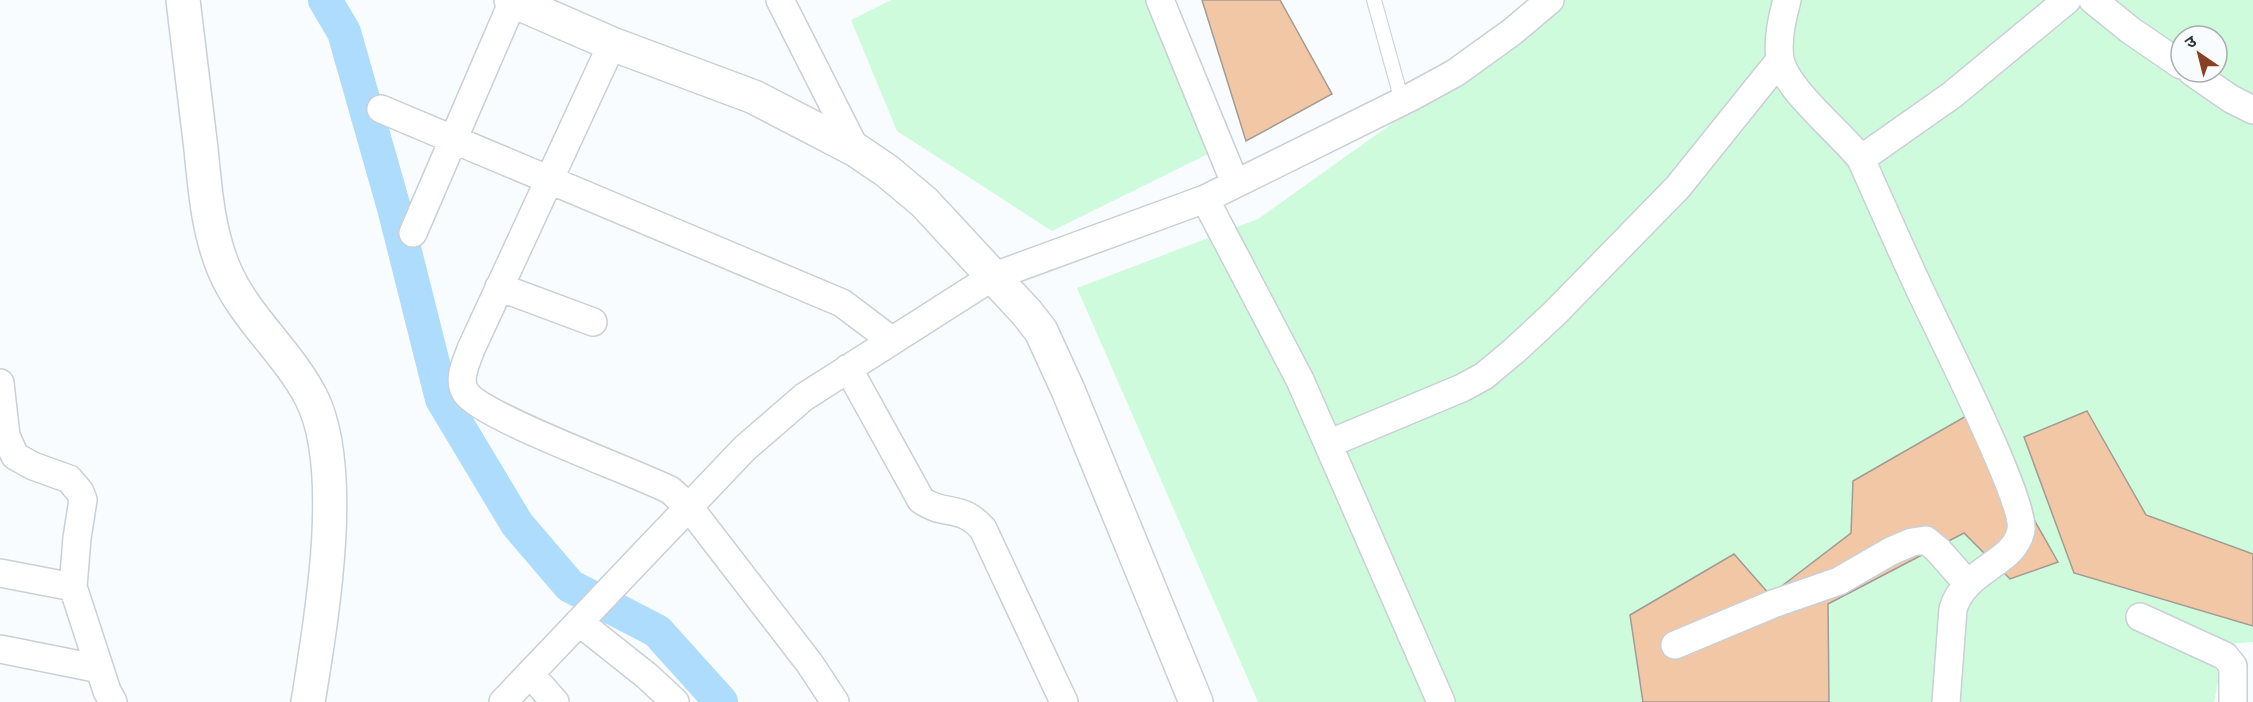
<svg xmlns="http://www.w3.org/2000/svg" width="2253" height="702" font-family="'DM Sans','Noto Sans Devanagari',sans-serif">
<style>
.grass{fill:#cefbdb;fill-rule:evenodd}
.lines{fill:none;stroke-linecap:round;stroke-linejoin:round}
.canal{stroke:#aedcfc;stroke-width:34}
.building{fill:#f1c7a6;stroke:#a29b95;stroke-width:1.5}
.service-casing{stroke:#c9d0d6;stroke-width:16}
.minor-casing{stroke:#c9d0d6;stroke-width:30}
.tertiary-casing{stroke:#c9d0d6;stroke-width:36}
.service{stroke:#fff;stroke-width:14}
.minor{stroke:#fff;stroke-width:27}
.tertiary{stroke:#fff;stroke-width:33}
</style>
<rect width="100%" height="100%" fill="#f9fcfe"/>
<!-- grass -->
<path class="grass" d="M891,0H1167L1196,48L1230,143L1052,231L897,131L851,20Z
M1565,0H2253V642L2226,644L2214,702H1258L1077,288L1258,219ZM2181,36H2217V72H2181Z"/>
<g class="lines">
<!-- canal -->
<path class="canal" d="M325,0L344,32L394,208L442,399L517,524L570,586L657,631L721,702"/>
</g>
<!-- building -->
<path class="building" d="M1202,0H1280L1332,94L1246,141Z
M2087,411L2146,515L2253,554V626L2074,573L2024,437Z
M1973,412L2058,562L2010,579L1964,533L1828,604L1829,702H1643L1630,615L1734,554L1770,595L1851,533L1853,481Z"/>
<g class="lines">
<!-- service casing -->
<g class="service-casing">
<path id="service" d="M1374,0L1402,101"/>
</g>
<!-- minor casing -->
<g class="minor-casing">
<path id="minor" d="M780,0L856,150
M1160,0L1235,183
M1787,0C1782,18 1777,41 1780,59C1786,90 1840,132 1861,159C1880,202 1899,245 1919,288C1936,325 2026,501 2021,530C2015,564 1965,568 1953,609L1946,702
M2093,0L2130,30L2181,65
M612,44L471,349C466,363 457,380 466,393C482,417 634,472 670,490L689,507L810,664L835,702
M2192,72L2231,99L2253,110
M381,109L842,303L891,340
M1861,159L1952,95L2067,0
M1205,199L1300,380L1441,702
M413,233L513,1
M499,287L593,322
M848,368L921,500C945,517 960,503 983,529L1064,702
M0,383L6,436L15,456L33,466L69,479L80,492L83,500L77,538L73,587L107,691L113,702
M1328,444L1462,388L1484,376L1514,351L1554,314L1678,187L1780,60
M0,573L73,587
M2140,617L2225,656L2233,666V702
M579,622L647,676L675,702
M1675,645L1773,604L1839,581L1891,551L1912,542L1926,540L1938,550L1967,583
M0,649L100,669
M530,674L555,702
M503,702L745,448L804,397L992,277L1205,199L1411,97L1455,73L1512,32L1550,0"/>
</g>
<!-- tertiary casing -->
<g class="tertiary-casing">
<path id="tertiary" d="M183,0C189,50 195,99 201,149C205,189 208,231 224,269C244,317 287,351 311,397C348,469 321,622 308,702
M511,0L612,44L754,97L856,150L887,171L924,202L1027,313L1041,331L1068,390L1196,702"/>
</g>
<!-- service -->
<use href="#service" class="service"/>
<!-- minor -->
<use href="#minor" class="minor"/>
<!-- tertiary -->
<use href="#tertiary" class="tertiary"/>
</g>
<!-- north arrow -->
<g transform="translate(2199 54) rotate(325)"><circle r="28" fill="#f9fcfe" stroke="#aaadb0" stroke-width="1.5"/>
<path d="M0-4.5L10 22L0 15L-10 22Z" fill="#894123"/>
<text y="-9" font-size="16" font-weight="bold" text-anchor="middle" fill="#34373a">उ</text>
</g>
</svg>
